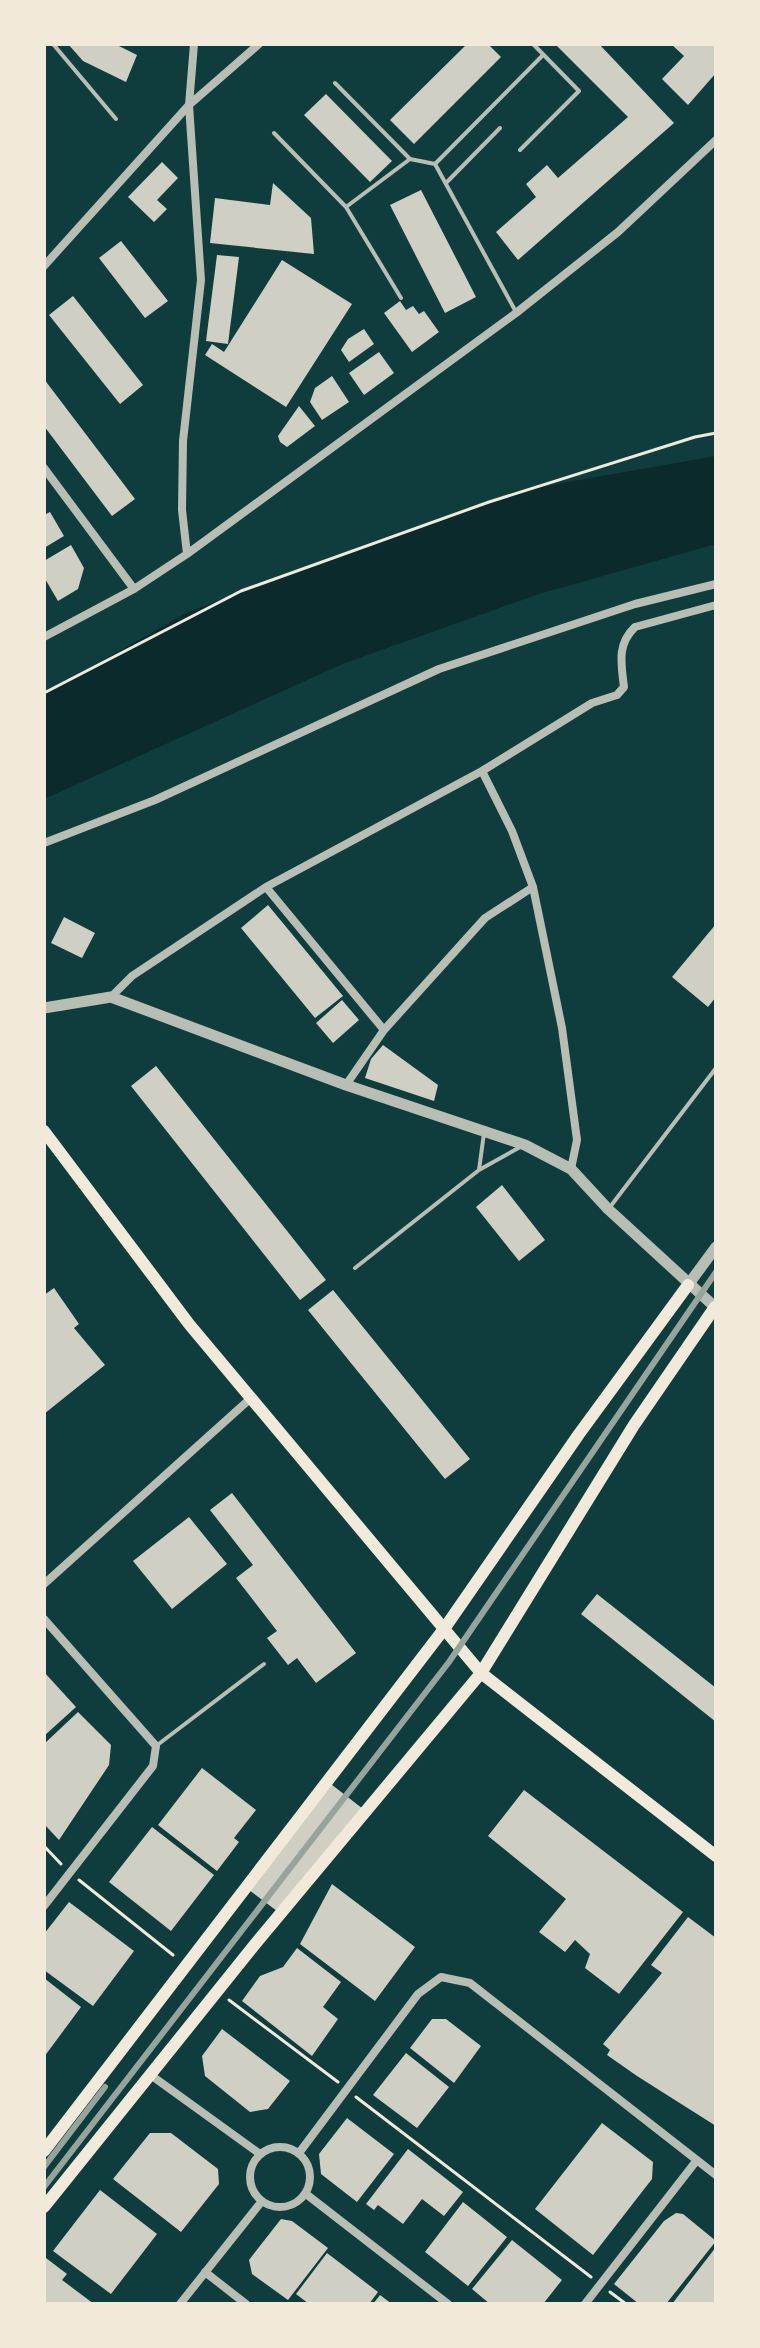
<svg xmlns="http://www.w3.org/2000/svg" width="760" height="2348" font-family="Montserrat,sans-serif">
<style>
.water{fill:#0a2a2b}
.building{fill:#cfcfc3}
.lines{fill:none;stroke-linecap:round;stroke-linejoin:round}
.path{stroke:#f1e9da;stroke-width:3}
.service{stroke:#b8beb3;stroke-width:4}
.minor{stroke:#b8beb3;stroke-width:8}
.tertiary{stroke:#b8beb3;stroke-width:11}
.secondary{stroke:#f1e9da;stroke-width:12}
.rail{stroke:#97a49c;stroke-width:6}
</style>
<rect width="100%" height="100%" fill="#0f3d3e"/>
<!-- water -->
<path class="water" d="M716,456V544L539,594L345,663L44,799V694L188,612L489,502L528,489Z"/>
<!-- building -->
<path class="building" d="M68,44H115L137,55L126,82L83,61Z
M467,44H488L501,57L414,144L390,120Z
M555,44H599L674,123L518,260L496,232L536,197L526,184L547,165L558,178L628,117Z
M671,44H716V73L688,105L662,79L684,56Z
M326,94L392,161L370,182L304,115Z
M162,162L178,178L157,200L167,209L154,222L128,197Z
M273,183L311,218L314,254L210,243L215,198L270,205Z
M421,190L476,297L445,313L390,205Z
M121,241L168,301L145,318L99,258Z
M217,255L239,257L228,344L206,341Z
M282,260L352,304L286,407L205,355L212,344L224,352Z
M73,296L143,385L120,404L49,315Z
M400,301L406,310L413,306L419,314L424,311L439,332L412,352L384,313Z
M364,329L374,344L349,362L341,350L348,339Z
M379,352L394,373L364,395L349,373Z
M332,376L349,402L322,420L310,402L315,388Z
M44,379L135,499L112,516L44,426Z
M299,406L315,426L287,447L280,442L278,436Z
M50,512L64,536L44,548V515Z
M71,545L84,568L78,589L58,601L44,577V561Z
M268,905L343,996L315,1018L241,928Z
M64,917L95,933L82,958L51,943Z
M716,924V997L708,1007L672,977Z
M342,1000L359,1020L333,1043L316,1023Z
M383,1045L438,1085L434,1101L365,1078L371,1059Z
M156,1066L326,1280L300,1300L131,1086Z
M502,1185L545,1240L519,1261L476,1207Z
M54,1288L79,1324L74,1328L105,1365L44,1414V1295Z
M333,1290L470,1459L445,1479L308,1310Z
M232,1493L356,1653L316,1683L297,1658L288,1665L267,1638L277,1631L236,1578L253,1565L210,1510Z
M189,1517L227,1564L172,1609L133,1561Z
M597,1594L716,1688V1722L581,1614Z
M44,1672L76,1707L44,1736Z
M78,1712L111,1745L109,1765L59,1840L44,1824V1744Z
M202,1768L256,1810L234,1838L239,1842L217,1871L158,1825Z
M327,1781L367,1812L285,1917L245,1887Z
M524,1790L683,1912L619,1994L585,1968L590,1954L575,1940L565,1952L539,1932L566,1899L488,1836Z
M152,1827L214,1875L171,1931L109,1882Z
M332,1884L415,1947L375,2001L300,1944Z
M69,1902L134,1951L93,2006L44,1970V1934Z
M688,1917L716,1938V2126L637,2076L607,2055L610,2050L603,2044L662,1973L651,1965Z
M297,1948L341,1982L323,2007L338,2019L312,2056L242,2001L260,1976L283,1967Z
M44,1978L81,2007L44,2057Z
M432,2019H446L481,2046L454,2083L410,2048Z
M222,2029L290,2081L268,2109L250,2112L205,2076L202,2056Z
M406,2053L449,2087L417,2128L373,2095Z
M347,2118L394,2154L357,2202L321,2174L319,2154Z
M602,2123L653,2162L652,2179L593,2255L535,2209Z
M150,2133H171L218,2169L219,2184L181,2232L113,2179Z
M408,2149L463,2192L444,2216L422,2199L403,2224L378,2205L374,2210L366,2204Z
M100,2190L157,2234L111,2294L53,2251Z
M463,2202L507,2237L468,2286L425,2252Z
M676,2213L683,2214L716,2241L666,2304H639L614,2284L664,2221Z
M281,2219L292,2221L328,2248L288,2300L252,2274L249,2260Z
M512,2240L562,2280L543,2304H490L472,2289Z
M716,2247V2304H672Z
M327,2253L378,2292L369,2304H309L296,2294Z
M46,2258L67,2274L62,2280L94,2304H44V2260Z
M380,2295L392,2304H373Z"/>
<g class="lines">
<!-- path -->
<path class="path" d="M44,693L241,591L489,502L695,437L716,433
M44,1846L61,1864
M79,1880L173,1955
M229,2000L338,2082
M356,2097L591,2277
M610,2292L626,2304"/>
<!-- service -->
<path class="service" d="M53,44L116,119
M335,83L410,159L435,164L516,312
M274,133L346,207L401,298
M520,150L579,91L533,44
M435,164L543,55
M446,183L500,128
M346,207L410,159
M484,1133L479,1170L522,1146
M610,1207L716,1068
M355,1268L479,1170
M156,1746L264,1664"/>
<!-- minor -->
<path class="minor" d="M44,266L189,105L259,44
M44,468L134,589
M187,554L182,510L183,441L201,280L189,105L194,44
M44,637L134,589L187,554L516,313L618,232L716,140
M482,771L512,831L533,887L562,1028L577,1140L571,1169
M44,843L155,800L439,669L635,604L716,584
M266,887L384,1030
M111,997L132,976L266,887L482,771L592,703L617,695L624,687C621,663 617,644 635,627L716,605
M346,1085L384,1030L485,918L533,887
M44,1584L251,1398
M44,1619L156,1746L153,1766L44,1906
M152,2076L260,2154
M250 2177a30 30 0 1 1 60 0a30 30 0 1 1-60 0Z
M299,2153L418,1994L441,1977L470,1983L716,2175
M306,2194L448,2304
M205,2272L246,2304
M180,2304L262,2201
M585,2304L697,2160"/>
<!-- tertiary -->
<path class="tertiary" d="M44,1008L111,997L346,1085L525,1145L571,1169L608,1209L716,1308
M688,1285L716,1247"/>
<!-- secondary -->
<path class="secondary" d="M44,1131L189,1324L481,1673L716,1856
M44,2151L444,1629L579,1434L688,1285
M44,2207L256,1943L481,1673L634,1425L715,1307"/>
<!-- rail -->
<path class="rail" d="M44,2167L105,2087
M44,2187L449,1662L716,1272"/>
</g>
<!-- border -->
<rect width="760" height="2348" fill="none" stroke="#f1e9da" stroke-width="92"/>
</svg>
